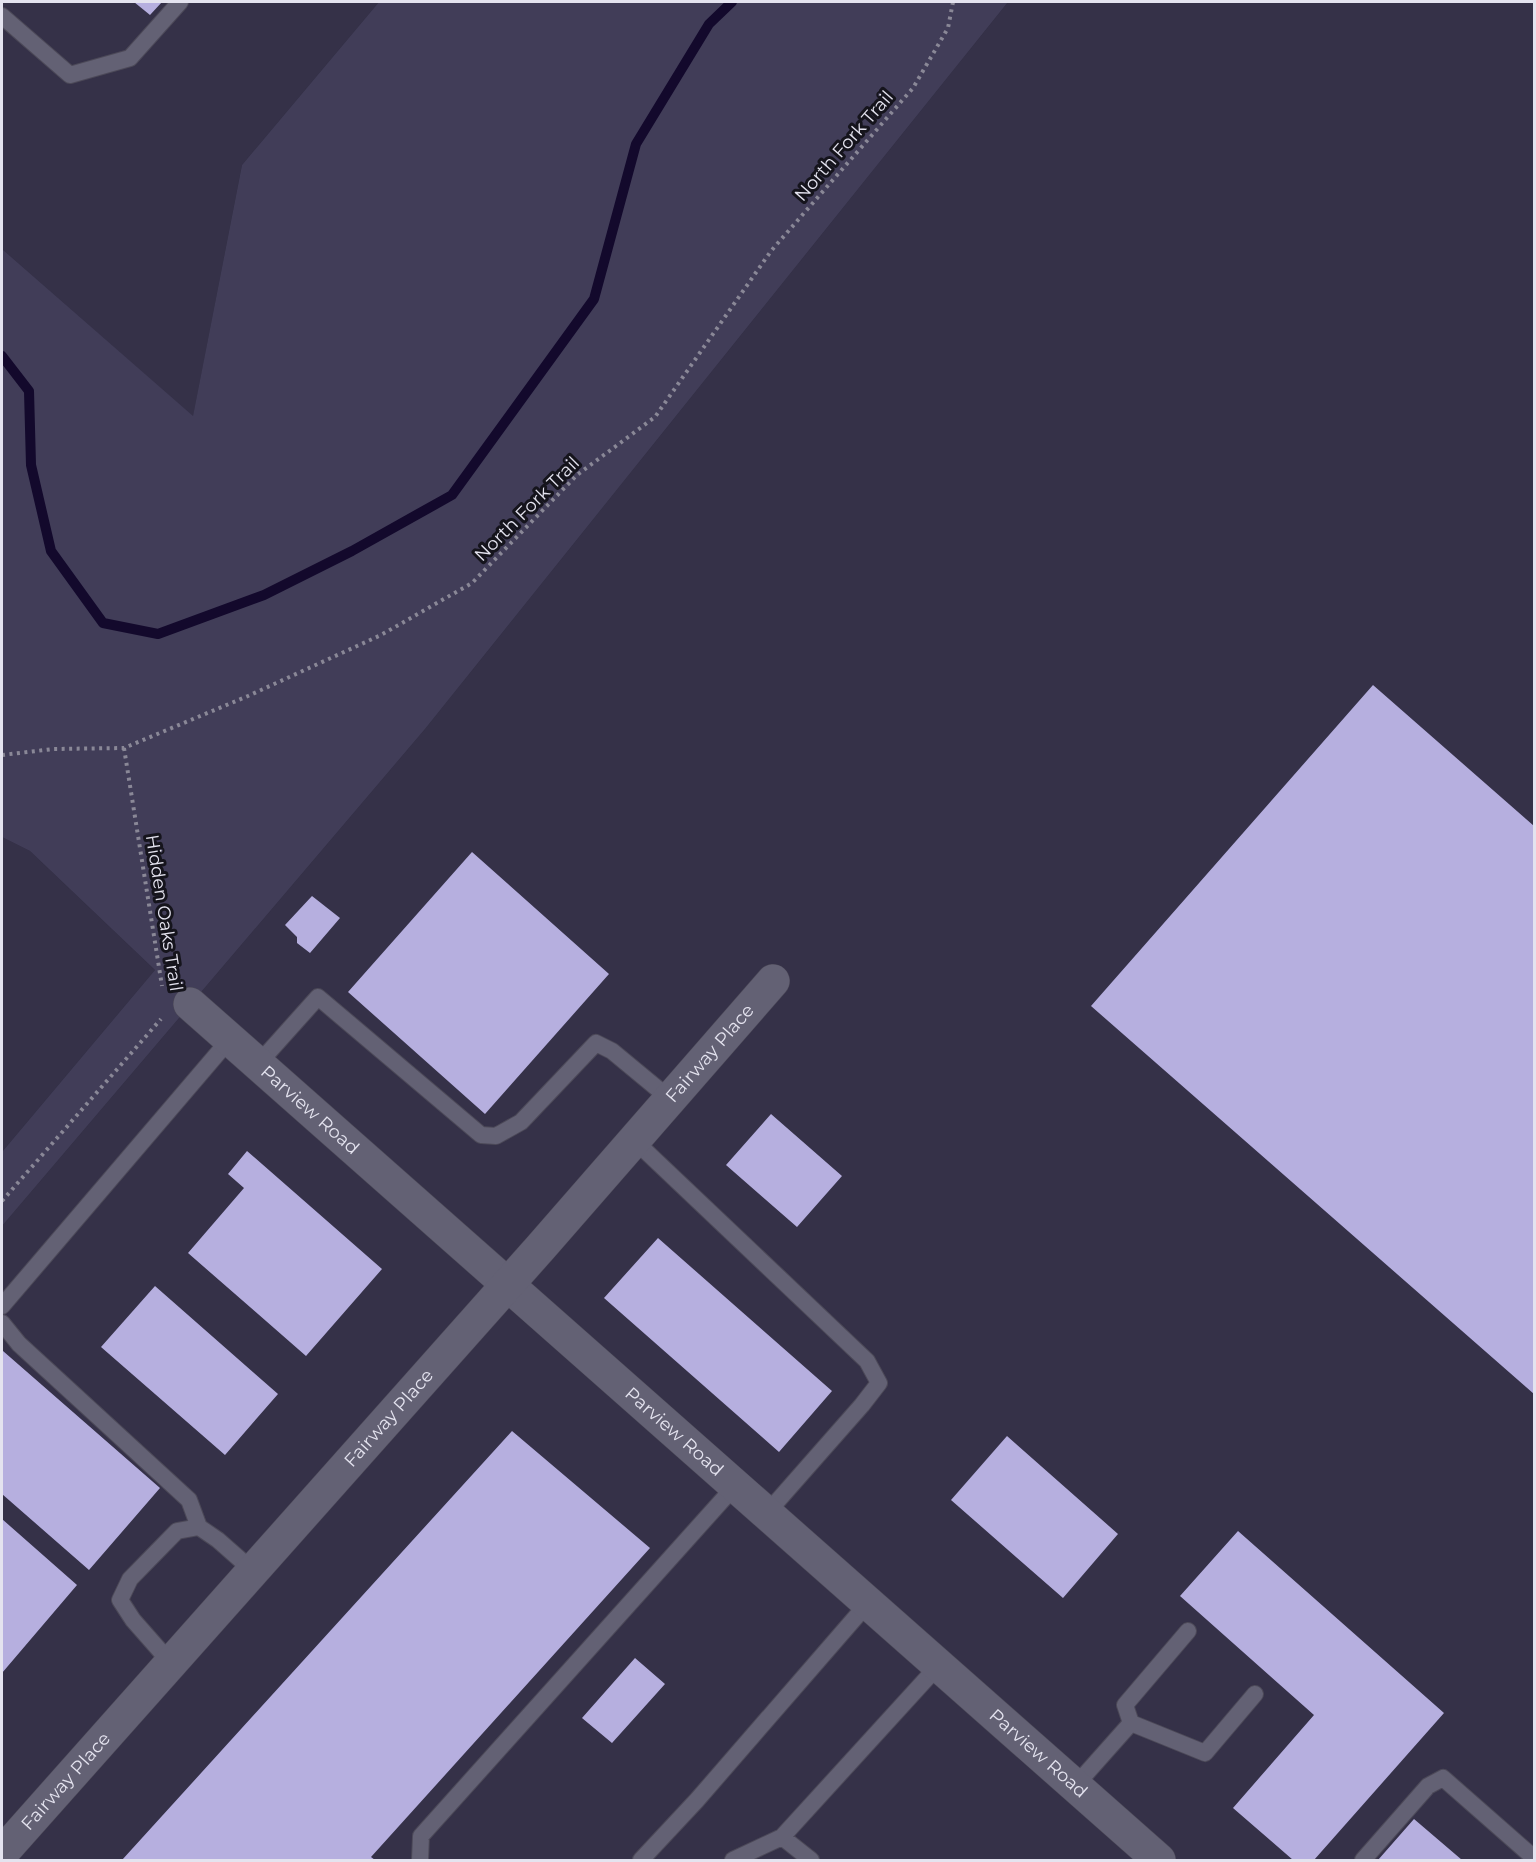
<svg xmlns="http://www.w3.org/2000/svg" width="1536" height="1862" font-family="Montserrat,sans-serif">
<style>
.built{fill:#353148}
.green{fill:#413d58}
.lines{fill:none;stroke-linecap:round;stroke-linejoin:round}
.stream{stroke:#13092c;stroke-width:10}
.building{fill:#b6afdf}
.service-casing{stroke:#4c4958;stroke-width:18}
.minor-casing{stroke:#4c4958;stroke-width:34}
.path{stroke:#8a8897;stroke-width:4;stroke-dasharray:3 4.5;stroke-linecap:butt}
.service{stroke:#636174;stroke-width:16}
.minor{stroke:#636174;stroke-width:33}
.labels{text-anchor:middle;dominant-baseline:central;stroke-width:6;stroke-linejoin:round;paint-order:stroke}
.street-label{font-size:18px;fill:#e4e3ef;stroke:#15141c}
</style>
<rect width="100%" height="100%" fill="#2d2b3c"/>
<!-- built -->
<path class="built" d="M2,2H379L242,165L193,417L2,249Z
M1008,2H1534V1860H2V1226L425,729Z
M2,837L30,851L155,970L2,1152Z"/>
<!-- green -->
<path class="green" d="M379,2H1008L425,729L2,1226V1152L155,970L30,851L2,837V249L193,416L242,165Z"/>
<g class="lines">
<!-- stream -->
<path class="stream" d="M2,356L29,391L31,465L51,551L103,623L158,634L264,595L352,551L452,495L594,299L636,144L709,24L732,2"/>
</g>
<!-- building -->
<path class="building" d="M134,2H162L150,15Z
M1373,685L1534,826V1394L1091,1006Z
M472,852L609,974L485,1114L348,992Z
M312,896L340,918L310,953L297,943V937L285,925Z
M771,1114L842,1176L797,1227L726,1165Z
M247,1151L382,1269L306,1356L188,1253L244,1188L228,1174Z
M658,1238L832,1391L779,1452L604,1298Z
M155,1286L278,1394L225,1455L101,1347Z
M3,1351L160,1488L89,1570L2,1494Z
M512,1431L650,1548L371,1857L375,1860H122Z
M1007,1436L1118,1534L1063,1598L951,1500Z
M2,1519L77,1585L2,1673Z
M1238,1531L1444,1713L1314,1860H1293L1233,1808L1314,1715L1180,1596Z
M635,1658L665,1684L612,1743L582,1718Z
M1414,1819L1462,1860H1378Z"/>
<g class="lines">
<!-- service casing -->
<g class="service-casing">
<path id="service" d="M2,16L70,75L130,58L180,2
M258,1064L318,997L481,1135L496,1136L521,1122L596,1043L612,1051L670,1099
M634,1140L867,1361L879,1383L862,1405L766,1514
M2,1306L230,1039
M2,1323L19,1344L189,1500L199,1527
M170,1662L133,1620L120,1600L130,1579L177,1531L199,1527L218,1540L252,1570
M1131,1723L1125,1705L1188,1631
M1075,1786L1131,1723L1205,1753L1255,1694
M420,1860L421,1836L735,1486
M641,1860L697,1800L868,1603
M733,1860L782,1837
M811,1860L782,1837L938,1666
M1363,1860L1428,1786L1443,1778L1534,1858"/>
</g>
<!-- minor casing -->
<g class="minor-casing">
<g id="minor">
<path id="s1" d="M190,1004L1159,1860"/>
<path id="s2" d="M2,1853L541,1247L773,981"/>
</g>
</g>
<!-- path -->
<path class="path" d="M124,748L162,986
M2,755L53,749L124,748L248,696L381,635L472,583L577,475L655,417L771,251L913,88L948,28L953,2
M2,1201L161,1019"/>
<!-- service -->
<use href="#service" class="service"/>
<!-- minor -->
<use href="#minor" class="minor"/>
</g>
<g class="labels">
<!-- street labels -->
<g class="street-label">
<text transform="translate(844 146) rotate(-49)">North Fork Trail</text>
<text transform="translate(527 509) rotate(-45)">North Fork Trail</text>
<text transform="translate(164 913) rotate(81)">Hidden Oaks Trail</text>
<text stroke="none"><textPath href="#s2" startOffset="1068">Fairway Place</textPath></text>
<text stroke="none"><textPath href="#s1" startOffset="160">Parview Road</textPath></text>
<text stroke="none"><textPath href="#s2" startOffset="582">Fairway Place</textPath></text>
<text stroke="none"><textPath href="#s1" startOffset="646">Parview Road</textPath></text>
<text stroke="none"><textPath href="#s1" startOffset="1132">Parview Road</textPath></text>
<text stroke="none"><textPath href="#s2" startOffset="96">Fairway Place</textPath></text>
</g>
</g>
<!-- border -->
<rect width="1536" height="1862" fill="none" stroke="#e4e3ef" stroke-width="6"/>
</svg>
